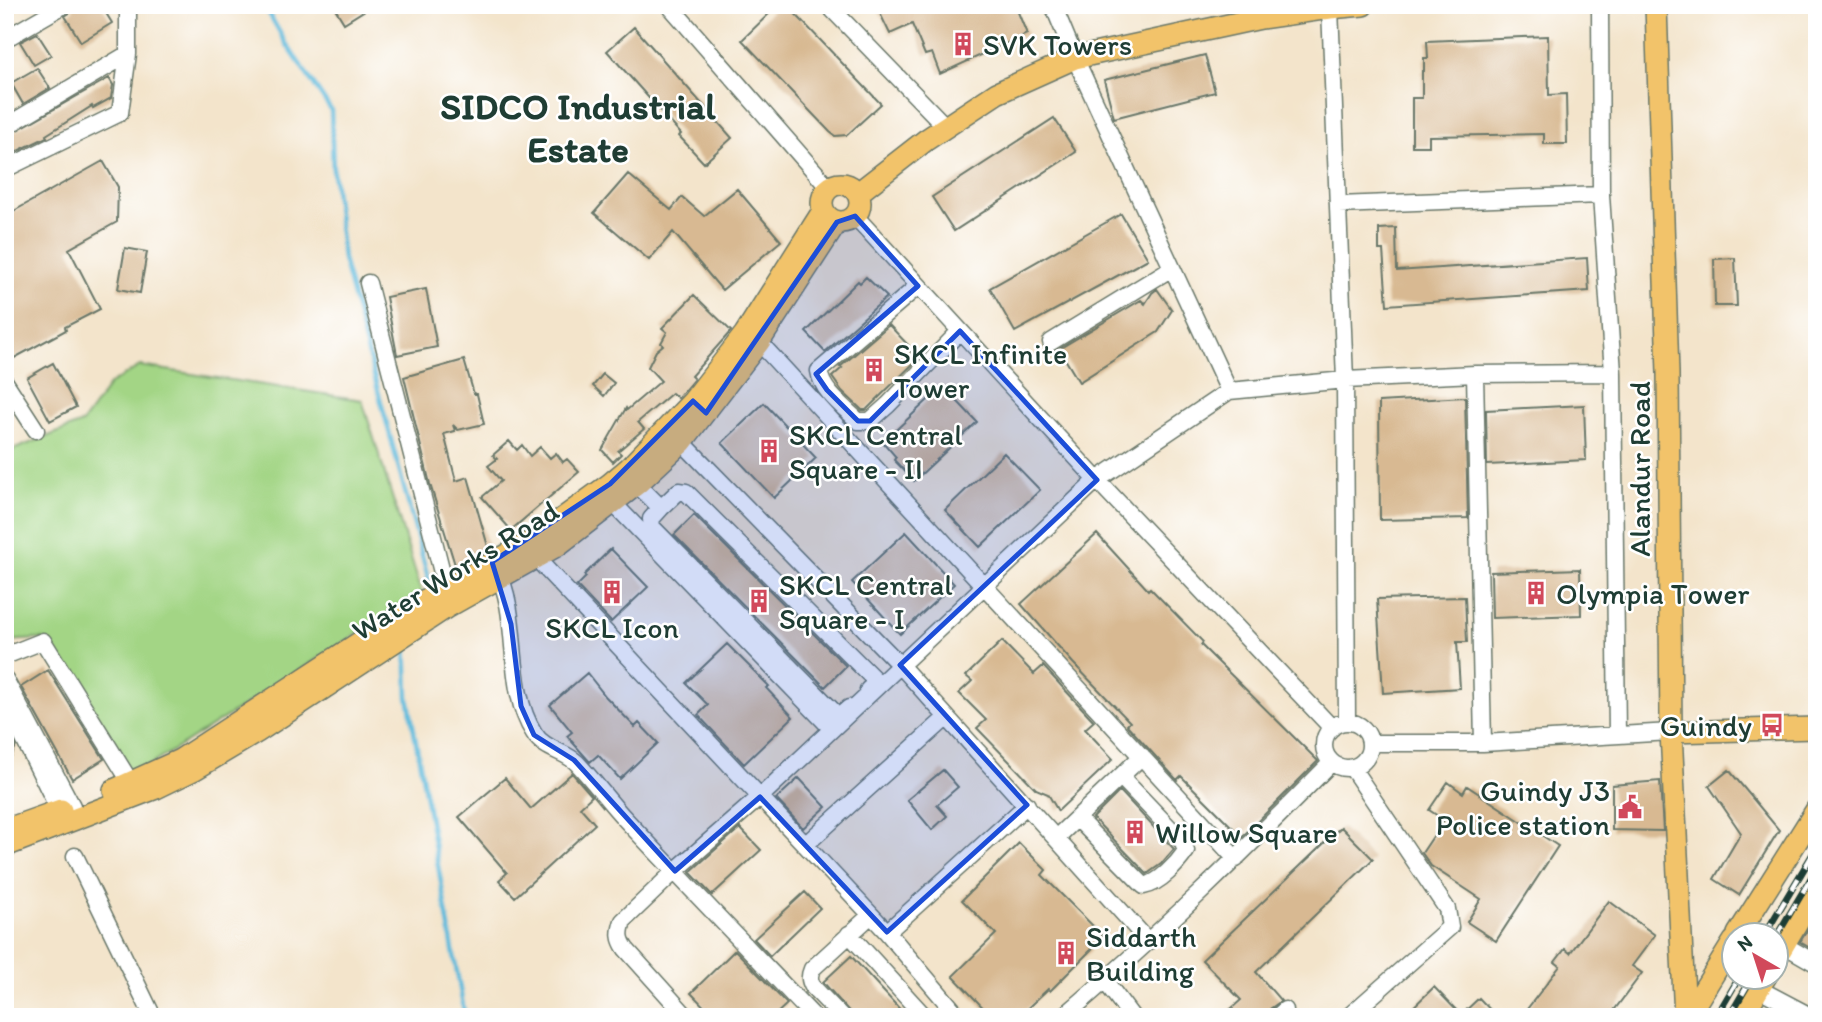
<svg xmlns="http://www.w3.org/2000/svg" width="1822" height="1022" font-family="Itim,sans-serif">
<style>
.green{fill:#a3d585;stroke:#61895c;stroke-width:2}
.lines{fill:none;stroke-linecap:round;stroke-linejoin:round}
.stream{stroke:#5dbadb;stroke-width:4.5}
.building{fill:#d8b992}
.minor-casing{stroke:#697769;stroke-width:19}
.major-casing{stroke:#697769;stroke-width:24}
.minor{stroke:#fff;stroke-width:16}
.major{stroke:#f2c36a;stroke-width:21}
.rail-casing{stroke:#1f3d34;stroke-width:7}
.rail{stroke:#fff;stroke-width:4.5;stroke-dasharray:13;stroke-linecap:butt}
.marked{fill:#1d4ed8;fill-opacity:0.2;stroke:#1d4ed8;stroke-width:5;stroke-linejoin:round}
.labels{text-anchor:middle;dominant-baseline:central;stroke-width:5;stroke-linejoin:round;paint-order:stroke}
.poi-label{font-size:30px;fill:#1f3d34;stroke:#fff;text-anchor:start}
.street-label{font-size:30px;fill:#1f3d34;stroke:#fff}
.district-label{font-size:37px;font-weight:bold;fill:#1f3d34;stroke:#fff}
</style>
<rect width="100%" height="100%" fill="#fff"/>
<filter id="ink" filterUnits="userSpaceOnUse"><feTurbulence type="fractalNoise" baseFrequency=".0143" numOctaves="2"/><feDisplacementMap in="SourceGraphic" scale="14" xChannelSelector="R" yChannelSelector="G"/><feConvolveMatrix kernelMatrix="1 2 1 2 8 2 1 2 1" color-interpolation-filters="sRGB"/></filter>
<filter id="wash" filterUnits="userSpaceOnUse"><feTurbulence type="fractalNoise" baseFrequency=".00686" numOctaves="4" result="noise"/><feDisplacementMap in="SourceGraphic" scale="28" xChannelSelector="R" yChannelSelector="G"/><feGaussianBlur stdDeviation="1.57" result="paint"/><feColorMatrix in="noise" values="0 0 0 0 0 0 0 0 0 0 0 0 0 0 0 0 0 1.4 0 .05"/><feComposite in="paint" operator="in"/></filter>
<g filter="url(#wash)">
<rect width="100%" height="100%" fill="#f3e4cb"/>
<!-- green -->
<path class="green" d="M140,366L362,400L422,593L131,777L42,639L5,641V451L15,449L82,423L110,384Z"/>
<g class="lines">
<!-- stream -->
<path class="stream" d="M264,5L287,45L331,110L333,171L343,259L431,589
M406,641L408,697L465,1017"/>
</g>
<g id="blocks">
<!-- building -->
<path class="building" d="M74,5H101L112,23L81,42L65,16L73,11Z
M333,5H373L344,23Z
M778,5H787L881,104L847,135L835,136L830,132L742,40Z
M876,5H1015L1027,34L940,74L932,53L925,55L912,24L890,34Z
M634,27L732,138L704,163L679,136L681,134L607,51Z
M37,33L51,55L34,65L20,42Z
M1548,36L1549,95L1566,94L1567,144H1544V134L1429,136V146H1412V98H1422V71H1424V58H1428L1427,41Z
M1205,55L1215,92L1114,118L1104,80Z
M37,68L50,88L23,104L11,83Z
M109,78L113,85L111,98L93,108L92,106L46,135L47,137L5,157V137Z
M1054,118L1076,152L954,231L932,197Z
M103,161L118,187L117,222L69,249L100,309L65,327L66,330L5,363V216Z
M628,174L671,210L682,197L704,216L737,189L781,241L722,290L673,232L649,260L594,213Z
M1121,214L1148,259L1015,332L990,288Z
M1396,228L1397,271L1587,258L1589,291L1387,305L1383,250H1379V229Z
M125,248L147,252L140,293L118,289Z
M1735,258L1737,306H1715L1714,259Z
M866,277L887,297L825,352L806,332L858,281L860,283Z
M426,289L437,347L397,355L386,297Z
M1157,289L1172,310L1158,332L1079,382L1059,349L1141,300L1145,304L1152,293Z
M694,295L731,331L691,376L694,379L678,398L672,393L638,422L644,429L618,451L621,454L613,462L602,450L626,408L627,410L661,381L648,367L656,351L663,345L661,343L667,332L662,328Z
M889,325L909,346L907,348L918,359L866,410H862L842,391L832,377L842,368L840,367Z
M464,360L474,394H477L484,424L458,430L453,425L455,431L444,434L456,481L468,477L489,550L456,568L430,484L404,377Z
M53,363L76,407L50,421L27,378Z
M603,374L614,383L604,396L593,386Z
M943,386L977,422L914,481L894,460L896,457L883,442Z
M1465,397L1468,518L1380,520L1379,402Z
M764,403L816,458L774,498L722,443Z
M1584,405L1586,460L1487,465L1486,410Z
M509,441L517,450L522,445L530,456L540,447L550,458L556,453L563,462L567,459L579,472L511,530L482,497L501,481L488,466L497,459L493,455Z
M1004,453L1040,490L980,547L945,510Z
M694,515L846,666L825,687L674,535Z
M906,532L954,584L900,634L852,582Z
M1097,534L1148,590L1150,588L1203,642L1201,645L1318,761L1242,837L1181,776L1177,780L1127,725L1130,722L1073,663L1021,604Z
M611,549L648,587L611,622L577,586L586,577L584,575Z
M1580,569L1581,615L1492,618L1491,572Z
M1465,597L1467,642H1457L1460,688L1383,693L1377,599Z
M1002,641L1034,674L1043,666L1065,690L1094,721L1085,729L1113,759L1058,811L1048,794L1036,789L977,728L986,720L959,693L972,681L966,676Z
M727,644L769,686L766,688L793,717L744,764L698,715L708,705L686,683Z
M48,670L104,759L72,779L21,687Z
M587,673L606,697L635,727L639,723L658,743L620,779L598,755L590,762L567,736L572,732L550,705Z
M5,733L10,736L16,746L5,770Z
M943,770L958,787L937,805L947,816L932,830L907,800Z
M1729,770L1779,830L1739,895L1714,879L1741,833L1709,786Z
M572,773L592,796L580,807L595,824L515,897L499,880L507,873L459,817L505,778L531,809Z
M799,778L826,807L803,828L776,799Z
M1660,781L1663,831L1612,830V785Z
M1448,782L1463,793L1467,786L1558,846L1496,941L1467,922L1481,899L1431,866L1422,853L1444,820L1429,810Z
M1120,791L1174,849L1161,864L1147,874L1093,818Z
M1341,827L1373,859L1256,972L1281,1001L1270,1009L1267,1016L1222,1017L1241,1000L1202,960Z
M740,828L761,850L712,895L690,872Z
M1019,843L1046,870L1042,875L1104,937L1050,991L1048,989L1018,1017H992L953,976L996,934L962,900Z
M805,892L820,908L770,956L754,939Z
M1609,901L1655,935L1632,966L1642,973L1609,1017H1521L1560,966L1555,962L1565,949L1570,953Z
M1817,914V952L1800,942Z
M735,950L787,1004L773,1017H714L691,993Z
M851,956L907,1017H854L823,982Z
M1434,987L1461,1015L1479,998L1497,1017H1403Z"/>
</g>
</g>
<g filter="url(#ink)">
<use href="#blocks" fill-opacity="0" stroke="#697769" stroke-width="2"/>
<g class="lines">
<!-- minor casing -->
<g class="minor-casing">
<path id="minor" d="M669,5L829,188
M828,5L946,127
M1053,5L1075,58L1229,391
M1600,5L1601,195L1613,373L1617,734
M1330,8L1345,380L1347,722
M5,39L64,5
M5,127L128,54
M5,169L120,113L128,54V5
M1338,205L1601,195
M855,216L1097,480L1332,728
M368,283L446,588
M918,286L819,371C822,392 844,407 858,421H870L888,405L960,331
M759,342L1236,859
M1051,342L1172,268
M1475,374L1483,743
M5,382L36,430
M682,442L900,665L1147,940
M637,484L661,508L651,519L652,527L836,714L841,715L849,708
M613,503L832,729
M661,508L679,491L686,492L875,680L876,683L868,690
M536,558L887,932L959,1017
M496,568C522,618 504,686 534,733C544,750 565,751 577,763C594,781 609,802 626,820C688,886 751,951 814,1017
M5,656L43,641L131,783
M5,679L72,806
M9,709L59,810
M1324 745a23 23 0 1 1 46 0a23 23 0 1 1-46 0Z
M1370,743H1483L1671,732
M1077,818L1144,886C1160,883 1177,864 1186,851L1183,842L1121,777
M1056,838L1142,756
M805,845L946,718
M75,856L153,1017
M887,932L1027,805
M849,934L925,1017
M1784,945L1817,964
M1105,981L1132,1017
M1759,989L1812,1017
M687,1017L626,949C619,939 619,933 623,921L675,871L760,797L1097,480L1229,391L1345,380L1475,374L1613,373
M842,1017L813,987C809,980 809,976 812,969L871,915
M1063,1017C1157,937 1245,850 1331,763
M1277,1017L1285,1010
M1348,1017L1450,927L1447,909L1352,768"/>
</g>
<!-- major casing -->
<g class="major-casing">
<path id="major" d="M1656,5L1668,373L1671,732L1685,1017
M822 203a19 19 0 1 1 38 0a19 19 0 1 1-38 0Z
M858,193L926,140L997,93L1075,58L1261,18L1330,8L1363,5
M1671,732L1817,728
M114,790L180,760L420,603L529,543L610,484L629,468L693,401L745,334L823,211
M5,830L61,810
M5,846L156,788L195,769L257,732L447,607L558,545L637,484L682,442L759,342L837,222
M1738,934L1817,809
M1776,958L1817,888
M1687,1017L1734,941
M1742,1017L1766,976"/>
</g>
<!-- minor -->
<use href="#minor" class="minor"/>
<!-- major -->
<use href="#major" class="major"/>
<!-- rail casing -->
<g class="rail-casing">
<path id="rail" d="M1765,934L1817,847
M1776,937L1817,868
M1716,1017L1740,976
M1729,1017L1753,976"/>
</g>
<!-- rail -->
<use href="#rail" class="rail"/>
</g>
</g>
<!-- marked area -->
<path class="marked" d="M855,216L918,286L816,374L827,390L858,421H870L960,331L1097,480L900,665L1027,805L887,932L760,797L675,871L574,760L534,735L521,706L511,624L492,562L610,484L693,401L706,413L837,222Z"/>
<!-- icons -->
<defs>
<g id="building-bare" transform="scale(1.89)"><path d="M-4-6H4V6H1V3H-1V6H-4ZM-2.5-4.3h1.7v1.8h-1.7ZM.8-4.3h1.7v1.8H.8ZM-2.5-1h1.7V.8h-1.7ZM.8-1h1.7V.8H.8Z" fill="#d1495b" stroke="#fff" stroke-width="2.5" paint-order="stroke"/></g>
<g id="bus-bare" transform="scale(1.89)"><path d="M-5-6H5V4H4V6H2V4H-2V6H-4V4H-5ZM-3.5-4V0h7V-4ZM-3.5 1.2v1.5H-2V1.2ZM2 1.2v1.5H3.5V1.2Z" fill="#d1495b" stroke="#fff" stroke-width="2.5" paint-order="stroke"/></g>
<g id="civic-bare" transform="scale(1.89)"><path d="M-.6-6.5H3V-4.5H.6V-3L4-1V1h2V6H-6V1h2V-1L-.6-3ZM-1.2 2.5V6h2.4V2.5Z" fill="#d1495b" stroke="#fff" stroke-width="2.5" paint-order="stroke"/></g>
</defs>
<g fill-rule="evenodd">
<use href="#building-bare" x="963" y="44"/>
<use href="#building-bare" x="874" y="370"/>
<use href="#building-bare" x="769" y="451"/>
<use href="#building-bare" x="612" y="592"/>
<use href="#building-bare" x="1536" y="593"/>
<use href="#building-bare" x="759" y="601"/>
<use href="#bus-bare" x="1772" y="725"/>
<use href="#civic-bare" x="1630" y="807"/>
<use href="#building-bare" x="1135" y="832"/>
<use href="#building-bare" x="1066" y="953"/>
</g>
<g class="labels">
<!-- poi labels -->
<g class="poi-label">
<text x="983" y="44">SVK Towers</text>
<text x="894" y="353">SKCL Infinite<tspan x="894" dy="34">Tower</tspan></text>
<text x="789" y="434">SKCL Central<tspan x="789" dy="34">Square - II</tspan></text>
<text x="779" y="584">SKCL Central<tspan x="779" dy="34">Square - I</tspan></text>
<text x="1556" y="593">Olympia Tower</text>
<text x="612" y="627" text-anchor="middle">SKCL Icon</text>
<text x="1752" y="725" text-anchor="end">Guindy</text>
<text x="1610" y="790" text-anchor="end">Guindy J3<tspan x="1610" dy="34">Police station</tspan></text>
<text x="1155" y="832">Willow Square</text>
<text x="1086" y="936">Siddarth<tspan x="1086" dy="34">Building</tspan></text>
</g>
<!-- street labels -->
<g class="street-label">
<text transform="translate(1639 469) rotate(-90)">Alandur Road</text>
<text transform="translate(455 570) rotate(-32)">Water Works Road</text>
</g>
<!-- district labels -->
<g class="district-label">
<text x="578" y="106">SIDCO Industrial<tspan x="578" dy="43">Estate</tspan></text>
</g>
</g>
<!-- margin -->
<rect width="1822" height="1022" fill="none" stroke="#fff" stroke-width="28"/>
<!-- north arrow -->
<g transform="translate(1755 956) rotate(321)"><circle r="33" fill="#ffffff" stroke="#a5b1ae" stroke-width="2"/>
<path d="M0-5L12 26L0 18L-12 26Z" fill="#d1495b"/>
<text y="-10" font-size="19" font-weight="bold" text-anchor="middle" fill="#1f3d34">N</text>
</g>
</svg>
